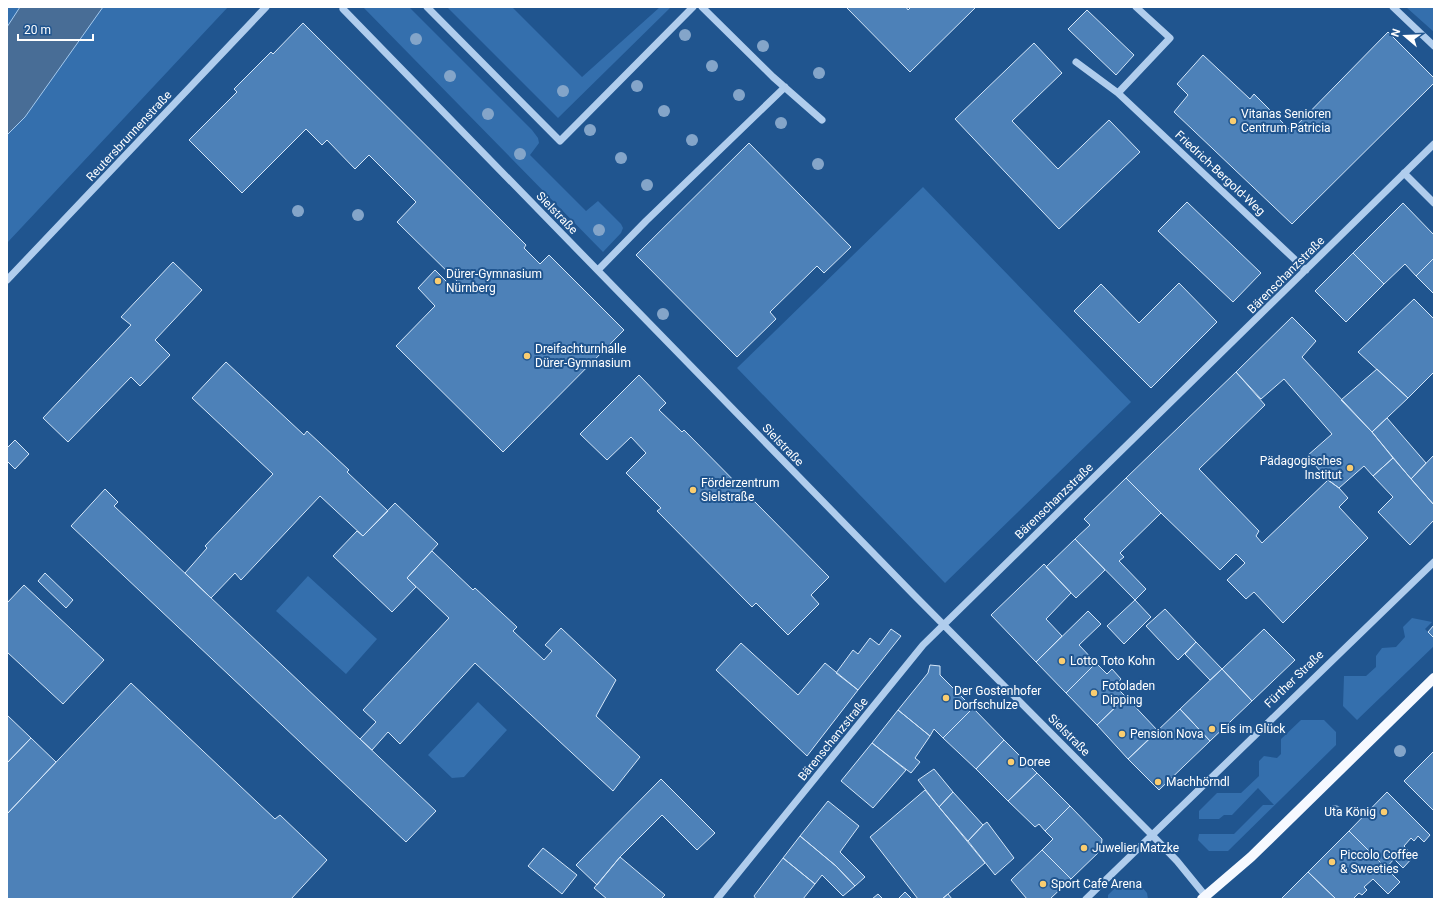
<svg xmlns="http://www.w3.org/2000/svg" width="1441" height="906" font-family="Roboto,sans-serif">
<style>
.green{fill:#346fad}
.water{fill:#486d96;stroke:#a3c9ee}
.building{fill:#4d81b8;stroke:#d5e7f9}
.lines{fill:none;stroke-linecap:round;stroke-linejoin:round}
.minor{stroke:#b0cded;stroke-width:7}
.major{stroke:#f6f9ff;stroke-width:10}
.tree{fill:#84a5c9}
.poi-dot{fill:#facd70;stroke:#20558f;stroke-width:1.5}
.labels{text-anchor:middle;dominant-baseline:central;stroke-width:4;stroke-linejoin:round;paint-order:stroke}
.poi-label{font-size:12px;fill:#fff;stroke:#20558f;text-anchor:start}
.street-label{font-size:12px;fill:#fff;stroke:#20558f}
</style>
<rect width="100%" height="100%" fill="#20558f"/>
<!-- green -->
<path class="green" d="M7,7H228L7,243Z
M363,7H409L532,130L538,138L539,143L530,155L586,211L598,201L621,224L623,228L621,233L603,252Z
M447,7H512L582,77L660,7H671L558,118Z
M1406,7H1434V32Z
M923,187L1131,402L945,583L737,368Z
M308,576L377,639L346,674L276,611Z
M1412,618L1432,622L1425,629L1434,638V646L1357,720L1343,706L1344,676H1366L1376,667V656L1382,648L1396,647L1405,637L1403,627Z
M478,702L507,730L464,777L452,778L428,755Z
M1301,720H1324L1336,732V745L1228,851H1209L1198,840L1199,834H1234L1263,805H1274L1258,788L1232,815H1224L1219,819H1199V811L1217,793H1241L1259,776V761L1264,756L1277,758L1281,754V739Z
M1118,885L1141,886L1147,893L1148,899H1108V895Z"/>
<!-- water -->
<path class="water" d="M20,7H103L25,117L7,135V27Z"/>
<!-- building -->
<path class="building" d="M846,7H906L908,10L911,7H976L910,72Z
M1087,10L1134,55L1116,75L1068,29Z
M303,23L526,245L524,248L540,264L549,255L624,330L503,452L396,346L435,306L418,288L435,270L455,290L461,285L397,222L416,202L369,155L355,169L327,140L322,145L306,129L242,193L189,140L237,92L234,89L271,52L273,54Z
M1388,32L1434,78V83L1292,224L1174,112L1188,95L1177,84L1203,55L1250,99L1254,94L1291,131Z
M1034,43L1062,73L1012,121L1058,169L1109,120L1140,152L1059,229L955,119Z
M749,143L851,247L824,273L817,266L770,312L776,319L737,357L636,255Z
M1187,202L1261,273L1233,302L1158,231Z
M1403,203L1434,235V258L1416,276L1405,264L1384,284L1353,253Z
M1353,253L1384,284L1346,322L1315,291Z
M1434,258V294L1416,276Z
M173,262L202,290L155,340L170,355L140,386L131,377L68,442L43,418L131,325L121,317Z
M1179,283L1217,322L1151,388L1074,311L1101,284L1139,323Z
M1414,299L1434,319V372L1408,398L1358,352Z
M1292,317L1316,341L1302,357L1372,432L1393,458L1373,476L1364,466L1339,488L1328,480L1307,456L1332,434L1284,379L1261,399L1236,372Z
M226,362L304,435L307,431L349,470L347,472L388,511L363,536L320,496L241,580L235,573L211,598L185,573L207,548L205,546L273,474L192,398Z
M1377,369L1408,398L1372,432L1341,400Z
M1236,372L1265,405L1199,469L1259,531L1256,536L1262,543L1328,480L1339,488L1348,498L1339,507L1368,538L1283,623L1254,592L1246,599L1227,580L1245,563L1236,554L1220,570L1161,513L1126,478Z
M639,375L666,403L659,410L682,432L684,430L829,577L811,595L819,604L788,635L756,603L752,607L657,511L661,508L626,473L646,453L631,437L607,460L580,434Z
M1387,418L1426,463L1411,479L1372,432Z
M15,440L29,454L15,469L7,461V448Z
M1434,455V505L1411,479Z
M1393,458L1434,505V520L1410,545L1378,512L1393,497L1373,476Z
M1126,478L1161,513L1120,553L1124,557L1119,561L1146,589L1135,600L1075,539L1090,525L1084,519Z
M105,489L118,502L114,506L436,811L406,842L71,526Z
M395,503L438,544L407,578L416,587L392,612L333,556L357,531L363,536Z
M1075,539L1105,570L1076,598L1046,567Z
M432,551L473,590L475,588L517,627L513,631L544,660L552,651L545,645L561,628L616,680L596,716L640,757L613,791L475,663L400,744L388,732L372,750L360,739L376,722L363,710L449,618L407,578Z
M1044,564L1071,593L1046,619L1062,636L1036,662L991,615Z
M45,573L73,600L66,608L38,581Z
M24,585L104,660L63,704L7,652V603Z
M1135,600L1151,617L1124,644L1107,626Z
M1165,609L1196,642L1178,660L1146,626Z
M1088,611L1101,624L1079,645L1096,663L1066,693L1036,662Z
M1434,625V638L1428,632Z
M891,629L901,636L858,690L836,673L853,650L858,654L870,638L879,645Z
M1264,629L1295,660L1252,701L1222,669Z
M1196,642L1222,669L1210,680L1185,654Z
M741,643L798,695L825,663L858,690L807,756L716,670Z
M1096,663L1107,674L1112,669L1121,679L1115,686L1126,697L1097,725L1066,693Z
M930,665L940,666V675L973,708L943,738L934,729L930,736L898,710L928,673Z
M1222,669L1252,701L1210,741L1180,709Z
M131,683L275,819L280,815L327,860L291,899H7V814Z
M1126,697L1158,731L1128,759L1097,725Z
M973,708L1004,740L976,769L943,738Z
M1180,709L1210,741L1159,790L1128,759Z
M898,710L930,736L915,758L920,762L911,773L872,743Z
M7,715L31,738L7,763Z
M31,738L56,762L7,814V763Z
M1004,740L1037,773L1008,801L976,769Z
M872,743L906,770L873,808L841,781Z
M1434,751V811L1404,781Z
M934,769L953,792L939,807L918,780Z
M1037,773L1070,806L1045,831L1039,824L1035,827L1008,801Z
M661,779L715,833L697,850L662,815L620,857L597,885L576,865Z
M925,790L985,863L942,899H918L870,837Z
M953,792L983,825L968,841L939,807Z
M1387,792L1430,835L1424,842L1418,836L1414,841L1411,838L1404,846L1414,856L1403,868L1394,859L1386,868L1349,831Z
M828,801L859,826L840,852L865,877L855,886L836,866L800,836Z
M1070,806L1102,839L1101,850L1071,879L1042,850L1053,839L1045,831Z
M987,822L1014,858L995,875L968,841L983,825Z
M1349,831L1400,882L1388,894L1373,879L1364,887L1367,890L1362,895L1359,893L1354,898L1355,899H1336L1308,872Z
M800,836L836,866L855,886L843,896L822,875L815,884L783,858Z
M543,848L577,875L562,894L528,866Z
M1042,850L1071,879L1050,899H1027L1011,880Z
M620,857L665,895L661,899H607L594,888Z
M783,858L815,884L803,899H756L754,896Z
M1308,872L1336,899H1281Z
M905,892L912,899H898Z
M878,894L883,899H872Z
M948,894L952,899H942Z"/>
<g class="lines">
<!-- minor -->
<path class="minor" d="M427,7L560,141L693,7
M702,7L773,77L822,120
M1136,7L1170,38L1118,93L1306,270
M1393,7L1434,46
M343,9L913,594L1152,835L1177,861L1208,899
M1076,62L1118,93
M1404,173L1434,203
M598,270L646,221L785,87
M7,280L266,7
M717,899L923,645L1434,144
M1086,899L1434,562"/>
<!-- major -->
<path class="major" d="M1202,899L1251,857L1434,678"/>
</g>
<!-- trees -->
<g class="tree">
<circle cx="685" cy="35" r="6"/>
<circle cx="416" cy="39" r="6"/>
<circle cx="763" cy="46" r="6"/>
<circle cx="712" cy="66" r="6"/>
<circle cx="819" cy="73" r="6"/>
<circle cx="450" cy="76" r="6"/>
<circle cx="637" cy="86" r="6"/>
<circle cx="563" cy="91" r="6"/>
<circle cx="739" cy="95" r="6"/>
<circle cx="664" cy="111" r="6"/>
<circle cx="488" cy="114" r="6"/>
<circle cx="781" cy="123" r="6"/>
<circle cx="590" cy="130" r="6"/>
<circle cx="692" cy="140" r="6"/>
<circle cx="520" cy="154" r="6"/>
<circle cx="621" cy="158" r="6"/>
<circle cx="818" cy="164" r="6"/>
<circle cx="647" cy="185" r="6"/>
<circle cx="298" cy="211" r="6"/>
<circle cx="358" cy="215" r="6"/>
<circle cx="599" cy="230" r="6"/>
<circle cx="663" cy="314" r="6"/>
<circle cx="1400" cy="751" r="6"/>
<circle cx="1335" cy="811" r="6"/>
</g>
<!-- markers -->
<g class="poi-dot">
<circle cx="1233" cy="121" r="4"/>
<circle cx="438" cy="281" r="4"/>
<circle cx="527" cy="356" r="4"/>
<circle cx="1350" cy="468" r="4"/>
<circle cx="693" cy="490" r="4"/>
<circle cx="1062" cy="661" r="4"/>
<circle cx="1094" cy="693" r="4"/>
<circle cx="946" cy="698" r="4"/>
<circle cx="1212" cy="729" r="4"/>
<circle cx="1122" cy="734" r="4"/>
<circle cx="1011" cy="762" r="4"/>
<circle cx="1158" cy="782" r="4"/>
<circle cx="1384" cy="812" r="4"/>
<circle cx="1084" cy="848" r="4"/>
<circle cx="1332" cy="862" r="4"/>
<circle cx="1043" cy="884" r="4"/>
</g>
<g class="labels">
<!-- poi labels -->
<g class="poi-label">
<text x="1241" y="114">Vitanas Senioren<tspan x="1241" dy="14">Centrum Patricia</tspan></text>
<text x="446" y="274">Dürer-Gymnasium<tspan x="446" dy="14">Nürnberg</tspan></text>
<text x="535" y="349">Dreifachturnhalle<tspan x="535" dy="14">Dürer-Gymnasium</tspan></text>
<text x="1342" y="461" text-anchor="end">Pädagogisches<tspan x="1342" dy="14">Institut</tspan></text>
<text x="701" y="483">Förderzentrum<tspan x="701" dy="14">Sielstraße</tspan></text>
<text x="1070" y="661">Lotto Toto Kohn</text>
<text x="1102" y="686">Fotoladen<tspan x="1102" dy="14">Dipping</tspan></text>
<text x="954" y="691">Der Gostenhofer<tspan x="954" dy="14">Dorfschulze</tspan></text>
<text x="1220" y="729">Eis im Glück</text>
<text x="1130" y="734">Pension Nova</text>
<text x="1019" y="762">Doree</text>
<text x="1166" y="782">Machhörndl</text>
<text x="1376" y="812" text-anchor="end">Uta König</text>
<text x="1092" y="848">Juwelier Matzke</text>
<text x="1340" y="855">Piccolo Coffee<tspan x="1340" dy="14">&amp; Sweeties</tspan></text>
<text x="1051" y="884">Sport Cafe Arena</text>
</g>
<!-- street labels -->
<g class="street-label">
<text transform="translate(129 136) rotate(-47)">Reutersbrunnenstraße</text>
<text transform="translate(1220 173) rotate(43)">Friedrich-Bergold-Weg</text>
<text transform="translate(557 213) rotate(46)">Sielstraße</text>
<text transform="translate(1286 275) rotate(-45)">Bärenschanzstraße</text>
<text transform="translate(783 445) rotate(46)">Sielstraße</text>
<text transform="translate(1054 501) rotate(-44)">Bärenschanzstraße</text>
<text transform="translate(1294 679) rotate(-44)">Fürther Straße</text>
<text transform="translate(1069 735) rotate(45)">Sielstraße</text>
<text transform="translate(833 739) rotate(-51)">Bärenschanzstraße</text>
</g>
</g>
<!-- border -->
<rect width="1441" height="906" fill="none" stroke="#ffffff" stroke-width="16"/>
<!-- north arrow -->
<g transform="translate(1405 36) rotate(289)" stroke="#20558f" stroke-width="3" paint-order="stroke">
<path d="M0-3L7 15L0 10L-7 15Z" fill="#ffffff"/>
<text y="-6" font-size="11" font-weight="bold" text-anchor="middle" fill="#ffffff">N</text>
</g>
<!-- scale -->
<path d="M18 34v6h75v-6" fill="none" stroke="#ffffff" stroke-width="2"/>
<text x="24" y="34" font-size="12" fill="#ffffff" stroke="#20558f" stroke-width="3" paint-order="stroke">20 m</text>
</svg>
